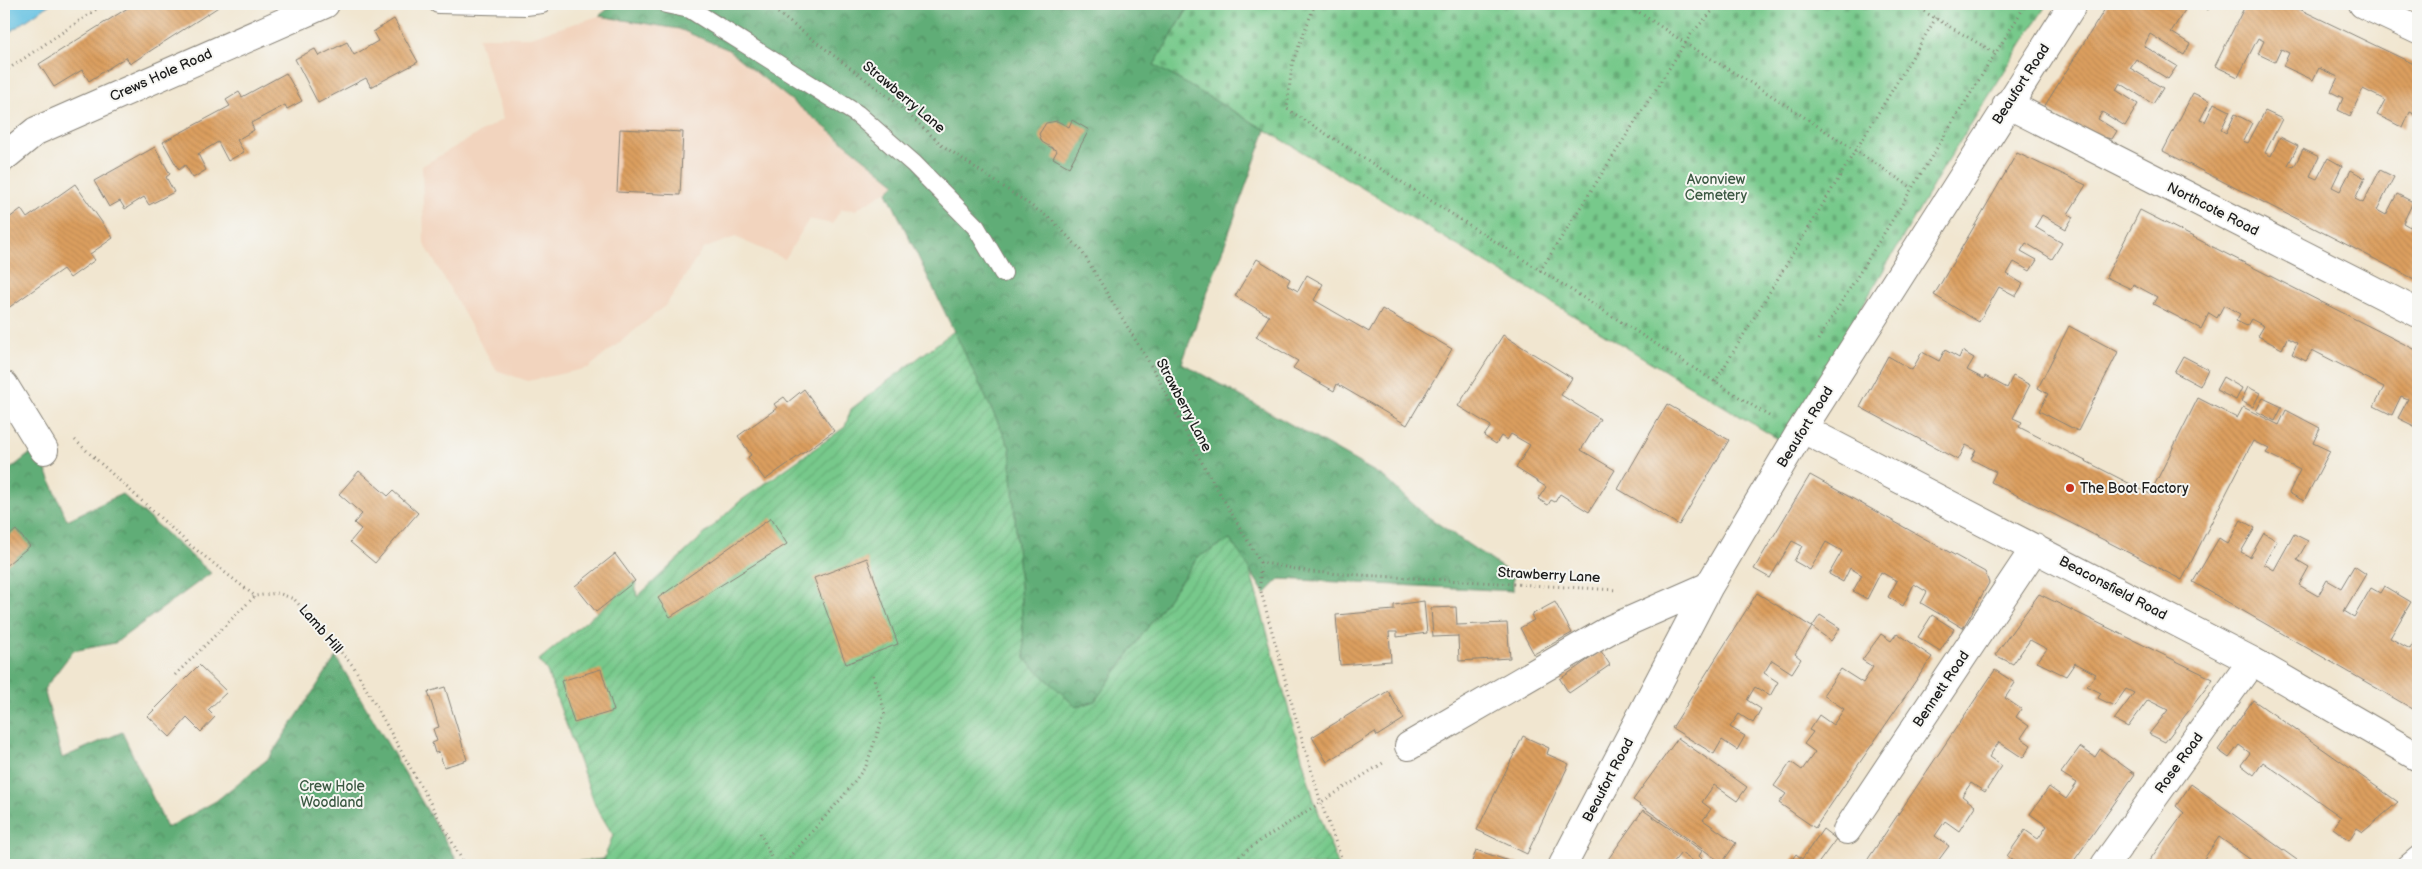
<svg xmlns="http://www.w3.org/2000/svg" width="2422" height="869" font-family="'Balsamiq Sans',sans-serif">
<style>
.built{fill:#f2d4be}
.forest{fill:url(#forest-crowns);stroke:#3e644a}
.cemetery{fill:url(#cemetery-stones);stroke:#4a7254}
.garden{fill:url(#garden-furrows);stroke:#4a7254}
.water{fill:#64c1e2;stroke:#406e7f}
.building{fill:url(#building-back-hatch)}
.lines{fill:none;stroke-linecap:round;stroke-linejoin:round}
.service-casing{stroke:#868176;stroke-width:20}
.minor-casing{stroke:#868176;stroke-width:30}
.path{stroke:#868176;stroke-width:3;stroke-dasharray:1 4;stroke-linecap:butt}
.service{stroke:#fff;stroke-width:18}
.minor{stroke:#fff;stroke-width:28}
.poi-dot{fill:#c8321e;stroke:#f6f6f2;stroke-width:2}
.labels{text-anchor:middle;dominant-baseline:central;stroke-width:4;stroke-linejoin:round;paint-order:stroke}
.street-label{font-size:14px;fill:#1c1c1c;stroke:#f6f6f2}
.park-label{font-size:14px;fill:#3c5943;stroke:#f6f6f2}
.poi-label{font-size:14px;fill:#1c1c1c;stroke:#f6f6f2;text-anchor:start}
</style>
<defs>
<pattern id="forest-crowns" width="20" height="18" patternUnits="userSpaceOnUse" patternTransform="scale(1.25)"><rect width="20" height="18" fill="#61ad77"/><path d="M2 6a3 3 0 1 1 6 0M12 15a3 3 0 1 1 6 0" fill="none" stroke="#4f8c61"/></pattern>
<pattern id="cemetery-stones" width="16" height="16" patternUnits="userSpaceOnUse" patternTransform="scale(1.25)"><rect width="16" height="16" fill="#77c98b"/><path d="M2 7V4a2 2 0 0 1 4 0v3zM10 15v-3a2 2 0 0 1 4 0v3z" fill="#66ac77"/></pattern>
<pattern id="garden-furrows" width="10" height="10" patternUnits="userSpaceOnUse" patternTransform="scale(1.25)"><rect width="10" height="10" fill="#77c98b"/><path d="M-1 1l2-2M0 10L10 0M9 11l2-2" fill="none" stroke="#66ac77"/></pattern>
<pattern id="building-back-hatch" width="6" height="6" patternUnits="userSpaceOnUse" patternTransform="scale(1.25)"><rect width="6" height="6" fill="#dc9f5f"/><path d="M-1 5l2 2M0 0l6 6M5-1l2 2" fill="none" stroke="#bc8852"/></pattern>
</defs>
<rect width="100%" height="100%" fill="#f6f6f2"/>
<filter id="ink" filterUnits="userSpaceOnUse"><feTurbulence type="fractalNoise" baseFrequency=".02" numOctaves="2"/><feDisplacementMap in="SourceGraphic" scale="10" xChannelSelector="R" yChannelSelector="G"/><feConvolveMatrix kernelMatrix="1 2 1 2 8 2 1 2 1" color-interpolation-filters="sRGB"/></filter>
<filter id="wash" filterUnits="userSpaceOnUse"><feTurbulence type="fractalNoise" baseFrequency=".0096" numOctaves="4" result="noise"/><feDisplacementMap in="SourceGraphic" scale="20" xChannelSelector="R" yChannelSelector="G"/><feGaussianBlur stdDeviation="1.12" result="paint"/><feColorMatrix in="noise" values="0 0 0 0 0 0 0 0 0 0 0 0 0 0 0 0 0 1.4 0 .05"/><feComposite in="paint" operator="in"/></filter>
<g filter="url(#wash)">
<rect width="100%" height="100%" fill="#f1e6d0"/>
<!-- built -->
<path class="built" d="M599,16L679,29L727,49L896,185L855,210L841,209L832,224L809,219L785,259L735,237L703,249L666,305L588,368L528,381L496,370L424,243L422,166L503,119L478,37H530Z"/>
<!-- forest -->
<path class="forest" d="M614,4H1190L1154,65L1266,130L1182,363L1384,477L1424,514L1513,575V591L1280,579L1265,594L1230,540L1198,557L1095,701L1076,707L1025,659L1010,448L887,192L896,184L727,49L679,29L599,16Z
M32,452L46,470L67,520L122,494L211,573L115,643L73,651L44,689L62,758L122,732L167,828L216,801L269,758L336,657L456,859V865H4V474Z
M604,859L610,865H551L552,864Z"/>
<!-- cemetery -->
<path class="cemetery" d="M1191,4H2047L1945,165L1783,442L1266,130L1154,65Z"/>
<!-- garden -->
<path class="garden" d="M954,331L1010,448L1025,659L1076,707L1095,701L1198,557L1230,540L1249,567L1313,797L1338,865H610L604,859L613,835L595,805L547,671L539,660L635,581L637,597L739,502L845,427L851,409Z"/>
<!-- water -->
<path class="water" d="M4,4H50L4,36Z"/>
<g id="blocks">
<!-- building -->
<path class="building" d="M134,4H223L130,64L126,57L89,81L82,70L54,87L39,64Z
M2108,4H2174L2185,10L2171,32L2190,44L2184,55L2150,34L2144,46L2177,66L2168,79L2136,59L2130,68L2163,88L2153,104L2120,83L2116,90L2138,104L2125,126L2102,112L2098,119L2117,131L2112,139L2089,134L2044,107Z
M2198,4H2212L2208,10Z
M2246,4H2289L2418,66V116L2410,112L2403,128L2390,121L2377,115L2385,100L2363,89L2350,116L2338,110L2343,98L2331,92L2338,77L2319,68L2313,80L2283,66L2289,53L2281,49L2275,62L2258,54L2264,41L2258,38L2238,77L2215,66Z
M394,19L418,62L371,87L366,78L318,103L295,59L315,49L319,56L347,42L354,55L378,41L373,32Z
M286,73L302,101L287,109L285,105L251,123L254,130L237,140L244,152L228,161L218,142L198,154L206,170L193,178L185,165L179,170L163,142L230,106L226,100L239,92L242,97Z
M2193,93L2210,101L2200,120L2205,122L2214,103L2230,111L2221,130L2226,133L2235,114L2252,123L2243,141L2248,143L2265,111L2282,119L2265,153L2271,156L2280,137L2298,146L2288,165L2294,167L2303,149L2319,157L2310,176L2317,179L2328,158L2342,166L2332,187L2340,191L2351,170L2365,178L2355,199L2363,203L2380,170L2394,177L2377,210L2386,215L2397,194L2413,202L2403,223L2410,227L2418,209V281L2163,151Z
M1072,120L1089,130L1069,167L1053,158L1057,151L1042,142L1039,134L1046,123L1057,121L1069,127Z
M620,129L683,132L680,195L617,192Z
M155,147L170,174L166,177L174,192L149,205L144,197L125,209L120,201L109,207L94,181Z
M2017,153L2086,185L2068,214L2073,217L2066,229L2042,215L2035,227L2062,243L2052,259L2026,243L2021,251L2037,260L2030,271L2014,262L2007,274L2023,284L2016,296L1999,287L1979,322L1934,295Z
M75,184L113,238L90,254L95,260L70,278L63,269L4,311V222L21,209L27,218Z
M2140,210L2418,351V423L2416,427L2398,418L2408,399L2401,396L2392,415L2374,406L2384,387L2312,350L2306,361L2292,354L2297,343L2287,338L2282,349L2258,336L2264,326L2251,319L2247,326L2236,321L2240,314L2224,305L2217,318L2209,313L2201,329L2153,304L2157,297L2133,284L2131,289L2106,277Z
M1257,259L1290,279L1287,285L1298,291L1307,275L1323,284L1314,300L1369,332L1382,309L1452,349L1407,425L1337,384L1334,391L1293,368L1298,361L1256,337L1269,316L1235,296Z
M2069,326L2118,352L2078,431L2039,411L2048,394L2038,388Z
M1503,335L1572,378L1561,395L1600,419L1581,450L1615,470L1589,512L1560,494L1555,502L1551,500L1548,505L1538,499L1546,487L1516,468L1530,445L1511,434L1507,440L1501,436L1496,444L1484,436L1491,426L1458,406Z
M1945,350L1959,358L1962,351L1974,358L1967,370L1984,379L1985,376L2007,388L2013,376L2030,385L2013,418L2022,422L2019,427L2150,494L2198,398L2237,418L2243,407L2279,425L2286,410L2320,428L2313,443L2330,451L2304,501L2289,493L2300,470L2266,453L2269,449L2253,441L2182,580L1991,482L1996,472L1971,459L1976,450L1966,445L1958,460L1860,407L1888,356L1912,370L1922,352L1939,361Z
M2183,356L2208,369L2200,386L2174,372Z
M2223,377L2242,388L2236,400L2216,390Z
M2248,387L2260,393L2253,407L2241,401Z
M804,389L834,431L765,480L748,457L751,455L738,436L777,408L774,404L784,397L788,402Z
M2263,398L2282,407L2275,421L2256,411Z
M1667,404L1729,440L1679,525L1618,489Z
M359,471L388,496L393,491L418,513L375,563L350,542L361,529L354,523L362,514L339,494Z
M1810,475L1985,572L1989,583L1963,628L1921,603L1927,592L1914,584L1903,606L1888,597L1897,581L1881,572L1867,599L1853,591L1862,575L1850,568L1843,582L1829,574L1842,551L1826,542L1810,570L1794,561L1802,546L1792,541L1770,578L1754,569Z
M771,518L787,544L670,617L658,598Z
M2241,520L2255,528L2241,552L2250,557L2264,533L2277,541L2264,564L2274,570L2294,534L2308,541L2297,560L2309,567L2299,585L2318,596L2327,580L2341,588L2354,566L2366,574L2344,611L2354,617L2371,588L2380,593L2384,586L2411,602L2390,638L2410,649L2418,634V712L2193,582L2219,538L2228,544Z
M16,530L30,546L4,567V540Z
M615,554L635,581L596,612L575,586Z
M867,558L898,644L846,664L814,578Z
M1757,593L1812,627L1795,654L1801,659L1792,673L1772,660L1764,673L1778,682L1770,696L1755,687L1747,700L1761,709L1753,723L1739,714L1730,727L1745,736L1737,750L1722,740L1714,754L1672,728Z
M2039,594L2213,679L2165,742L2149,734L2168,710L2148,700L2128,727L2114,720L2134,693L2126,689L2114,706L2098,698L2101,693L2087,686L2096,674L2075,663L2066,676L2037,662L2047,649L2030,640L2013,664L1995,655Z
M1424,601L1427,633L1397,637V632H1389L1391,661L1340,665L1336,615L1394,610V605Z
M1555,602L1572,633L1534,654L1520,628L1534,620L1531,615Z
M1456,607L1457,625L1507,623L1510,658L1459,661L1458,636L1433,637L1431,608Z
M1820,615L1840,628L1831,641L1812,627Z
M1932,615L1954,629L1940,651L1918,637Z
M1897,633L1932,657L1815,828L1779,803L1786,794L1774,786L1791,762L1802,770L1815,752L1804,744L1813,732L1809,730L1819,715L1833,725L1844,709L1823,695L1841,669L1863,683L1873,667L1862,660L1881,634L1891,641Z
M1601,651L1610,665L1569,693L1560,679Z
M199,665L227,692L208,710L215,717L201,732L187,718L170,737L148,716Z
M601,669L614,711L574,723L561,681Z
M1995,670L2015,683L2005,698L2021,709L2016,717L2029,726L2021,738L2031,745L2023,758L1999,742L1989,757L2002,766L1985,792L1971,783L1962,796L1975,806L1959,831L1945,821L1935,836L1949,846L1935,865H1922L1918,862L1916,865H1864Z
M445,687L467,760L444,767L439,752L435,753L432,743L437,741L433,729L439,727L428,692Z
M1388,691L1404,719L1377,736L1375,732L1327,762L1312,737Z
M2253,700L2367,780L2398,802L2363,832L2357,828L2349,840L2333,828L2341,817L2273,769L2263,762L2254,775L2241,765L2250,753L2239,745L2229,758L2218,750Z
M1523,736L1549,748L1547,754L1569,764L1527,854L1477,830Z
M1678,738L1747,787L1737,801L1714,785L1702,802L1711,809L1703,820L1736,843L1722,863L1633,800Z
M2080,747L2095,757L2100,749L2135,774L2071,865H2020L2007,856L2025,830L2038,839L2047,826L2030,814L2049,787L2066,799L2077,783L2061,773Z
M2191,784L2304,865H2258L2219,837L2201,863L2204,865H2146L2184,813L2176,806Z
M1643,810L1702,851L1699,856L1702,859L1698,865L1681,853L1671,865H1604Z
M1823,829L1836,839L1817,865H1788L1796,854L1802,859Z
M1476,850L1521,865H1471Z"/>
</g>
</g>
<g filter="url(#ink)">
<use href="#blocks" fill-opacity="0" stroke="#868176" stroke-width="1"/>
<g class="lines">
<!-- service casing -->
<g class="service-casing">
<path id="service" d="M438,4L526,6L542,4
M666,4L690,9L857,114L914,164L976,227L1003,273
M2406,865L2418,855"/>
</g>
<!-- minor casing -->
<g class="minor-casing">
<path id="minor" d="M2363,4L2418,30
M2007,104L2418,313
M4,157L36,131L325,4
M4,385L44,450
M1803,429L2252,661L2418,757
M1409,746L1611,629L1709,586
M1847,830L2035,548
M1563,865L1709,586L1799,434L2073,4
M2105,865L2252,661"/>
</g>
<!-- path -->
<path class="path" d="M766,4L894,101L942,145L1052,220L1081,250L1156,374L1197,454L1260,562L1310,572L1617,590
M1315,4L1292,64L1287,109L1772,418
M1627,4L1685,43L1769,94L1911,187
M1911,4L1995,53
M4,72L104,4
M1540,271L1691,34L1719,4
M1818,340L2026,4
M1715,382L1936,18
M75,440L190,545L255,596L278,593L294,599L354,667L465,865
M1260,562V588L1295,715L1321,803L1344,865
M175,675L255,596
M760,833L771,857V865
M782,865L841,799L866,766L885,712L872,672
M1227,865L1260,841L1383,763"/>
<!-- service -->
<use href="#service" class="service"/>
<!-- minor -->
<use href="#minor" class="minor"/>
</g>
</g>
<!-- markers -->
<circle class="poi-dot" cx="2070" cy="488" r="5"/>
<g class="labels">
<!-- street labels -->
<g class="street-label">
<text transform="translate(161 75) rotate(-24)">Crews Hole Road</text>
<text transform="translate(2021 84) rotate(-57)">Beaufort Road</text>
<text transform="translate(904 97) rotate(40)">Strawberry Lane</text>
<text transform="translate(2213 209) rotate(27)">Northcote Road</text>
<text transform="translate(1184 405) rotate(62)">Strawberry Lane</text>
<text transform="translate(1805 427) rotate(-58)">Beaufort Road</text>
<text transform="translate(1549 575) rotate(3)">Strawberry Lane</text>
<text transform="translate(2113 588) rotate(28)">Beaconsfield Road</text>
<text transform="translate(321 629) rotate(49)">Lamb Hill</text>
<text transform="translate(1941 689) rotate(-56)">Bennett Road</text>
<text transform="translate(2179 763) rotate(-54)">Rose Road</text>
<text transform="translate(1608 780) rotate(-62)">Beaufort Road</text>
</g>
<!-- park labels -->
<g class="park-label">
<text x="1716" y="179">Avonview<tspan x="1716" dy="16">Cemetery</tspan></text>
<text x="332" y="786">Crew Hole<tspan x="332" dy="16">Woodland</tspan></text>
</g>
<!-- poi labels -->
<g class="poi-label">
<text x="2080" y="488">The Boot Factory</text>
</g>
</g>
<!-- margin -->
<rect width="2422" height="869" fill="none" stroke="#f6f6f2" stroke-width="20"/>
</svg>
